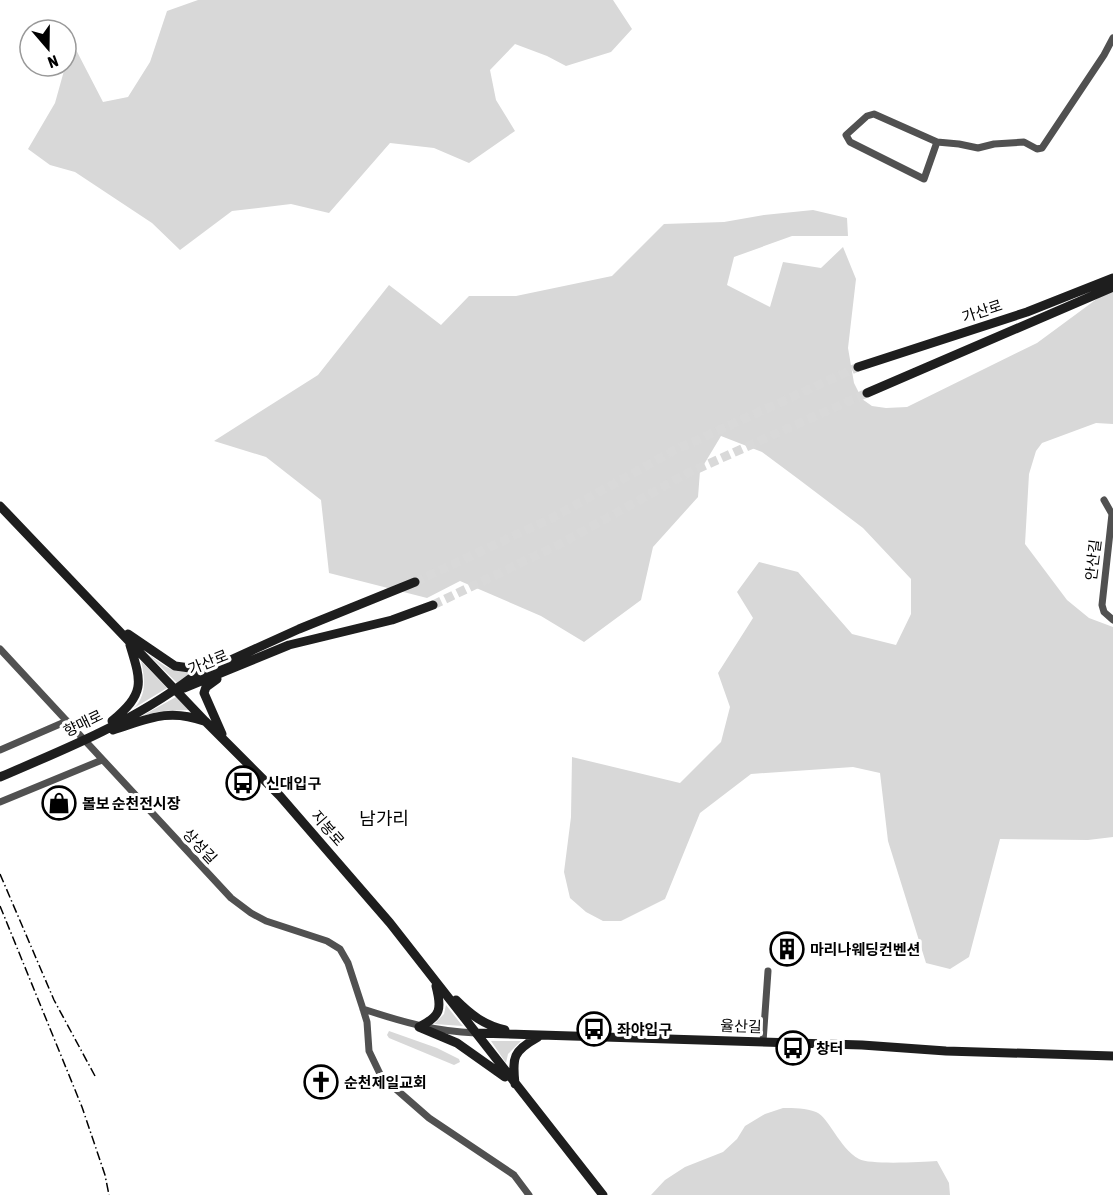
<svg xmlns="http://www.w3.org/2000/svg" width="1113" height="1195" font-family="'Asap Condensed','Noto Sans KR',sans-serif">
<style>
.green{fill:#d8d8d8}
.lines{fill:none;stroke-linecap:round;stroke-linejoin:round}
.secondary-tunnel{stroke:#d9d9d9;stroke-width:9;stroke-dasharray:9 4.5;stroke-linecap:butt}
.street{stroke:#515151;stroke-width:7}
.secondary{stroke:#1e1e1e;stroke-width:9}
.rail{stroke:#000;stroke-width:1.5;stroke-dasharray:9 3 1.5 3;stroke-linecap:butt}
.labels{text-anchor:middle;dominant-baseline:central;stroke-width:6;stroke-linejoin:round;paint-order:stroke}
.street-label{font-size:15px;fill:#000;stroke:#fff}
.poi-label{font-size:15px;font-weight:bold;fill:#000;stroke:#fff;text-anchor:start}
.quarter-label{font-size:18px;fill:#000;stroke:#fff}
</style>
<rect width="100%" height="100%" fill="#fff"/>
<!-- green -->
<path class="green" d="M198,0H613L632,29L611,52L566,66L547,56L515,44L490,70L496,100L515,131L469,163L434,148L390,143L329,213L291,204L232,211L180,250L152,223L75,172L50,165L28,149L55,103L72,42L103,102L128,97L150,62L167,11Z
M813,210L847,218L848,236H792L734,257L727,285L770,307L783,262L821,268L843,247L856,279L848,348L854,383L862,399L872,406L886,408L907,407L1037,343L1113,287V424L1096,423L1042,443L1036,451L1029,474L1025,544L1067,600L1089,618L1113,627V837L1088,840L1000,839L969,957L950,969L926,963L888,841L880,773L853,767L751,774L700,813L665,899L621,921H603L586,912L570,898L564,872L571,817L572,757L680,783L721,742L730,707L718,673L753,618L737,592L759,562L798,572L852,634L896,645L911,614V579L863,528L797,478L762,452L721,436L700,471L698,497L653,547L641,600L584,642L541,616L460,581L427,598L329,573L321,500L266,457L214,441L318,375L389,285L441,325L469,296H516L612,276L664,224L724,222L764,215Z
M147,653C169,670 177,677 206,667L177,683Z
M141,661L167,688L134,708C147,695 145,678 141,661Z
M176,697L189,710L162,711L142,716Z
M446,1005L461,1024L463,1026L434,1024L444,1014Z
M389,1031L437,1048L459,1059L460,1062L454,1065L389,1038L387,1035Z
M491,1041H521L508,1054L506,1063Z
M783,1108C794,1108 806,1108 816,1112C829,1117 839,1148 859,1159C870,1165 922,1162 937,1161L949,1183L950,1195H651L665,1180L685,1167L723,1152L737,1139L745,1126L765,1114Z"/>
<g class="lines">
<!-- secondary-tunnel -->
<path class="secondary-tunnel" d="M415,582L552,518L673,451L858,367
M433,605L562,543L688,473L867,393"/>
<!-- street -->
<path class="street" d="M937,142L924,179L850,142L846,135L867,116L874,114L937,142L959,144L978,148L994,144L1024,142L1037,149L1042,148L1104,55L1113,38
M1104,500L1112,514L1102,605L1104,612L1113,620
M0,649L231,898L251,913L266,921L327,941L340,949L348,963L363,1009L367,1022L369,1051L381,1076L429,1118L514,1175L529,1195
M0,750L67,721
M0,802L102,760
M363,1009C403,1022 433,1031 476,1033
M763,1042L768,971"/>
<!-- secondary -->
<path class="secondary" d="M858,367L1027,312L1113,278
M867,393L1113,287
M0,506L205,721L280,796L351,878L390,923L603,1195
M128,634L175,666L190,668L220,660
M217,679L206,687L204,693L222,734
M184,688L289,645L392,620L433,605
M112,721C145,693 142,684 130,645
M113,730C148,719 168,708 204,721
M0,777C66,749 134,721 191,678L299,629L415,582
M456,1000C471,1015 484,1025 505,1030
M419,1027L457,1043L505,1077
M419,1027C441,1016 442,1009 436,986
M476,1033L862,1045L946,1051L1113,1056
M515,1084C512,1057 513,1051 538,1037"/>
<!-- rail -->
<path class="rail" d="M0,874L54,1000L95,1076
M0,906L82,1107L105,1175L109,1195"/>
</g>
<!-- icons -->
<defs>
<g id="bus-ring" transform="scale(1.725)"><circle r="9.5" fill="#fff" stroke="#000" stroke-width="1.5"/><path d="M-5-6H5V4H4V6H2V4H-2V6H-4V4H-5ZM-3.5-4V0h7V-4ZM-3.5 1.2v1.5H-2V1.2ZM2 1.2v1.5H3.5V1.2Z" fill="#000"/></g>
<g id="shop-ring" transform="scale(1.725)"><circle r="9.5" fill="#fff" stroke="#000" stroke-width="1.5"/><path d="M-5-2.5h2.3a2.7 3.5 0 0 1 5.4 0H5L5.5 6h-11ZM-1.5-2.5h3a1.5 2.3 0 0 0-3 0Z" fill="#000"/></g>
<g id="building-ring" transform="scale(1.725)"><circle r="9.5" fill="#fff" stroke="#000" stroke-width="1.5"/><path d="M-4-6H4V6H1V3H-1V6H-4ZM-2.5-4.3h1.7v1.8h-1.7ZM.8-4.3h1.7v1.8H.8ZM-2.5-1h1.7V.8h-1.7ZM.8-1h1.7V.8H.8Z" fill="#000"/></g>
<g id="church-ring" transform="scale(1.725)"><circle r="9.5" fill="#fff" stroke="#000" stroke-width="1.5"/><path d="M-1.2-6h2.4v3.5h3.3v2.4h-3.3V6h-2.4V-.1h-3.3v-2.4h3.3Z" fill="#000"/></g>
</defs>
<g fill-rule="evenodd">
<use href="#bus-ring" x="243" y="783"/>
<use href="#shop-ring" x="59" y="803"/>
<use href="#building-ring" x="787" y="949"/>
<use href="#bus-ring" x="594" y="1029"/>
<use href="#bus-ring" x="793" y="1048"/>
<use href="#church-ring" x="321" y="1082"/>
</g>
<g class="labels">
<!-- street labels -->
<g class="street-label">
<text transform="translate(982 311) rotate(-18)">가산로</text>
<text transform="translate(1093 560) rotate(-83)">안산길</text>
<text transform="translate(208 662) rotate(-22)">가산로</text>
<text transform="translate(83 723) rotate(-26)">향매로</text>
<text transform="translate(328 828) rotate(49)">지봉로</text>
<text transform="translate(200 846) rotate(47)">상성길</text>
<text transform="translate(741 1026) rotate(2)">율산길</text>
</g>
<!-- poi labels -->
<g class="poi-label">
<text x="266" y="783">신대입구</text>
<text x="82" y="803">볼보 순천전시장</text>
<text x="810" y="949">마리나웨딩컨벤션</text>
<text x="617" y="1029">좌야입구</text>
<text x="816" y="1048">창터</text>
<text x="344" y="1082">순천제일교회</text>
</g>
<!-- quarter labels -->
<g class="quarter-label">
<text x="384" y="818">남가리</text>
</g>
</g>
<!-- north arrow -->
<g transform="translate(48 48) rotate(160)"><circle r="28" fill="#ffffff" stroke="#999999" stroke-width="1.5"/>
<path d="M0-4.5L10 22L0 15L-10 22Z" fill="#000000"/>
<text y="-9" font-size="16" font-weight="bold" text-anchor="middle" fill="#000000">N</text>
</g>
</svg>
